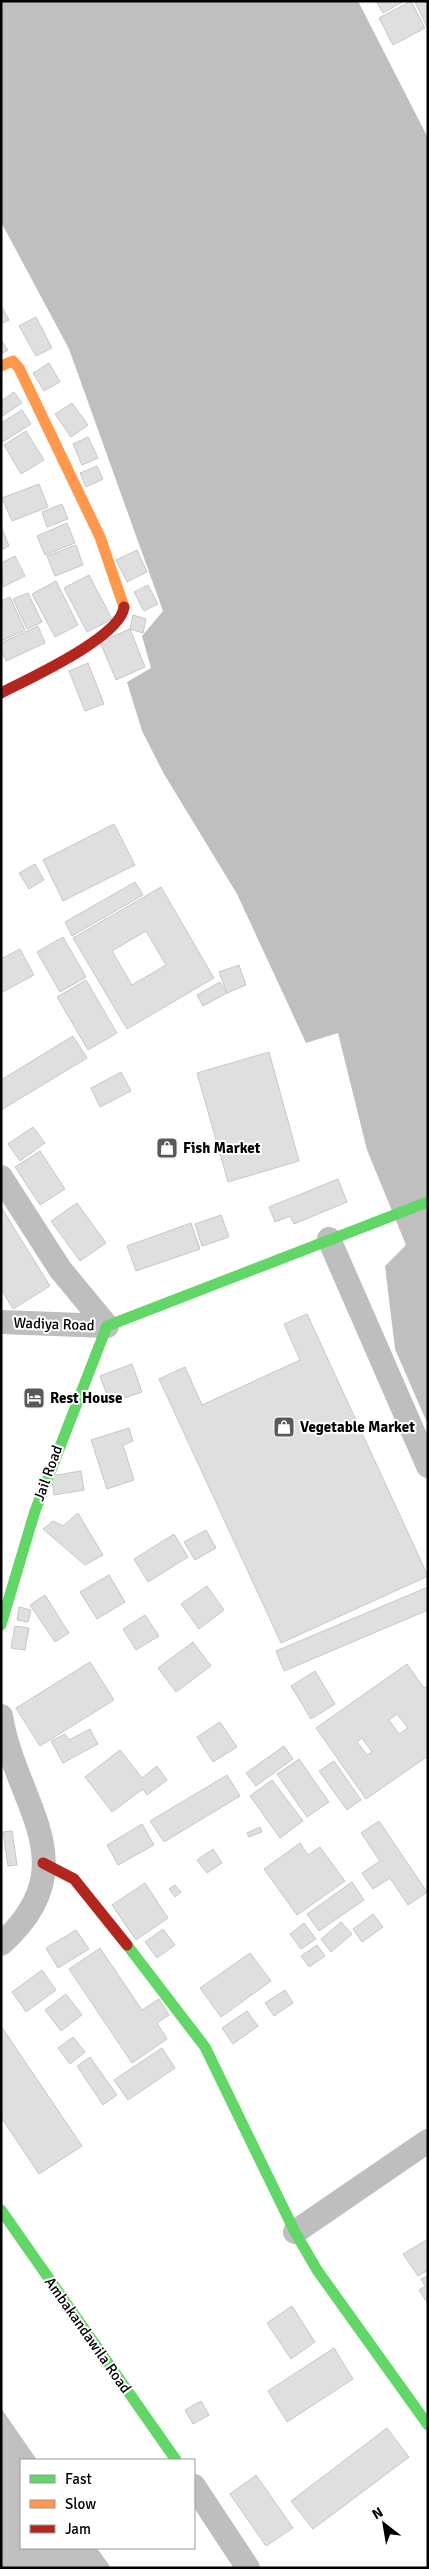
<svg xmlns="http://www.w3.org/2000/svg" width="429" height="2569" font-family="Signika,sans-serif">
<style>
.water{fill:#bfbfbf}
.building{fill:#dfdfdf;stroke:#c7c7c7;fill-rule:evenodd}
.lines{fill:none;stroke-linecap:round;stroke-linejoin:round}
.street{stroke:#bebebe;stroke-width:24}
.fast{stroke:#63d668;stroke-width:11}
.slow{stroke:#ff974d;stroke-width:11}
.jam{stroke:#b3261e;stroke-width:11}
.labels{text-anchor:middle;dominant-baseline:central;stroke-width:4;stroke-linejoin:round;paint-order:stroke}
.poi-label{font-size:15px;font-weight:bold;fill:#000;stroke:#fff;text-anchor:start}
.street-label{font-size:15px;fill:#000;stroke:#fff}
</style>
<rect width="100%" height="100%" fill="#fff"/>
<!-- water -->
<path class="water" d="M1,1H358L428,138V1425L395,1349L385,1266L406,1245L367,1150L338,1033L306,1043L237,894L164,774L142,731L127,682L151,668L142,636L163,611L69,349L1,222Z
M1,2408L37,2460H21V2548H97L111,2568H1Z"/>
<!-- building -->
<path class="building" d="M376,1H404L383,13Z
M411,1L425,28L393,45L379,18Z
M428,1V26L427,27L415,2Z
M1,305L9,320L1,324Z
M36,317L52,348L36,356L19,326Z
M1,340L8,350L1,354Z
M49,363L60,382L44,391L33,373Z
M14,392L22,403L1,417V401Z
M72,403L88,425L71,437L55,414Z
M22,410L31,424L1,443V423Z
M26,431L44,460L21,474L4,445Z
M88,437L98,458L82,465L73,444Z
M97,466L103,479L86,487L80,473Z
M39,484L48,507L12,521L2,498Z
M62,504L68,519L47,527L42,512Z
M67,523L75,543L45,555L37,536Z
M1,526L9,546L1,550Z
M76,545L83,565L55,576L47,556Z
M137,550L147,572L127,582L116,560Z
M15,556L25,576L3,587L1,563Z
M89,575L112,619L87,632L64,588Z
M56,581L78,625L55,637L32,594Z
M148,585L158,604L144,611L134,592Z
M28,593L42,622L27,629L13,599Z
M10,597L25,630L1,641V601Z
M133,615L146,619L143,633L130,629Z
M38,626L45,643L6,661L1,650V643Z
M130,629L145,667L116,680L100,642Z
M88,663L104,704L85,711L69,671Z
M114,824L135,865L63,901L43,860Z
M35,864L44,880L29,889L19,873Z
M135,882L143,895L72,936L65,922Z
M161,887L214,978L127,1029L73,938ZM146,931L166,965L132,985L112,951Z
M63,937L86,977L60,992L37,952Z
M20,949L34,975L1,993V959Z
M239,965L246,985L227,993L219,972Z
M86,980L117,1033L88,1050L57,997Z
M220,982L227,993L203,1006L197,995Z
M73,1036L87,1058L1,1110V1080Z
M269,1052L299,1161L228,1182L197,1073Z
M121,1072L131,1091L100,1107L91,1088Z
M33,1127L45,1143L20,1161L8,1144Z
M40,1151L65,1189L40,1205L15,1167Z
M338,1179L347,1202L294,1224L290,1216L275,1222L269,1207Z
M77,1203L106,1243L80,1261L51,1221Z
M1,1207L50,1286L13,1309L1,1289Z
M221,1215L229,1237L202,1246L195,1224Z
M191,1223L200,1249L136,1271L127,1246Z
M307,1314L428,1576L281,1643L159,1379L185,1367L202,1405L300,1360L284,1324Z
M132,1364L142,1392L110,1403L100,1376Z
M129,1428L133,1441L123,1445L134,1480L107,1489L91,1440Z
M81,1471L84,1490L54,1495L51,1476Z
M78,1513L103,1555L85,1565L43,1529L53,1521L63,1526Z
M206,1530L216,1548L195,1560L184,1542Z
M174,1534L188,1557L148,1582L134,1559Z
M109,1575L125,1602L97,1619L80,1592Z
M207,1586L224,1610L199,1629L181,1604Z
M428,1587V1610L284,1671L276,1651Z
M45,1595L69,1633L55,1642L30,1605Z
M19,1607L31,1610L28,1622L17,1620Z
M145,1615L159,1636L136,1650L123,1629Z
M15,1626L29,1628L25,1650L11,1648Z
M193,1642L211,1666L176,1692L158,1668Z
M90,1662L114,1700L40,1746L16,1708Z
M407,1664L424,1688L428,1686V1756L366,1799L316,1728ZM397,1714L408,1728L399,1734L389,1720ZM362,1738L372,1752L367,1755L357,1742Z
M315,1671L335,1704L311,1719L291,1686Z
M220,1722L237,1747L213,1762L197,1737Z
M90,1729L98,1744L63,1763L51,1741L65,1734L69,1740Z
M284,1746L293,1759L256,1786L246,1773Z
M120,1750L142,1778L157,1766L167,1780L147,1795L143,1789L112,1812L85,1777Z
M299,1759L329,1802L307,1817L277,1774Z
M334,1761L361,1800L347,1810L319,1771Z
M227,1775L240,1796L164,1842L150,1821Z
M272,1780L303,1821L280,1838L250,1796Z
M379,1821L427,1892L408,1905L390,1878L373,1889L362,1873L380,1861L361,1833Z
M142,1824L154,1845L118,1865L107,1845Z
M260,1827L262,1832L249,1837L247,1833Z
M12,1831L17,1865L8,1866L3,1832Z
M300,1843L308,1855L320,1847L345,1881L297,1915L264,1869Z
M213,1849L222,1863L207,1873L197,1860Z
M352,1882L364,1900L319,1931L307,1914Z
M145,1883L168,1918L136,1940L112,1905Z
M175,1885L181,1892L175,1897L169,1889Z
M373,1914L383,1927L362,1942L353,1929Z
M341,1922L352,1934L331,1952L321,1939Z
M304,1923L316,1939L301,1949L290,1934Z
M163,1929L175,1945L157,1958L145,1942Z
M76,1930L89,1949L58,1968L46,1948Z
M317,1945L325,1956L309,1967L301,1956Z
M100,1948L142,2010L159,1999L169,2015L157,2023L167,2039L132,2063L69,1969Z
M250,1953L271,1981L221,2017L200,1988Z
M42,1970L56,1990L26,2012L12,1992Z
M285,1990L293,2003L274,2016L265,2003Z
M66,1994L82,2015L61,2031L45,2010Z
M247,2011L258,2026L233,2044L222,2028Z
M1,2026L82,2146L39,2174L1,2117Z
M73,2037L85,2052L70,2064L58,2048Z
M162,2048L175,2068L128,2100L114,2080Z
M90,2057L117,2095L103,2105L77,2066Z
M428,2239V2270L418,2276L403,2254Z
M428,2276V2304L419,2290L425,2286L421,2279Z
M292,2306L315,2342L291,2359L267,2323Z
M334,2348L353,2379L287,2422L268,2391Z
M201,2401L209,2415L193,2424L185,2410Z
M387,2428L409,2457L313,2529L291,2501Z
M256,2475L293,2528L266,2546L230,2494Z"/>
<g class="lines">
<!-- street -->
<path class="street" d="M1,1177L60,1269L107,1326
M329,1239L428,1466
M1,1322L107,1326
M1,1716C15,1804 90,1865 1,1944
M295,2232L428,2141
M194,2486L248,2568"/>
<!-- fast -->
<path class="fast" d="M1,1625L35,1511L107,1326L428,1202
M127,1945L205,2047L295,2232L317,2270L428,2425
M1,2210L176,2460"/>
<!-- slow -->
<path class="slow" d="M1,366L13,361L19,368L100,537L124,607"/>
<!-- jam -->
<path class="jam" d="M1,693C28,679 121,637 124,607
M43,1863L74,1879L127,1945"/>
</g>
<!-- icons -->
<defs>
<g id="shop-square" transform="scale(1.125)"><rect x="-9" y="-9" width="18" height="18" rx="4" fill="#595959" stroke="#fff"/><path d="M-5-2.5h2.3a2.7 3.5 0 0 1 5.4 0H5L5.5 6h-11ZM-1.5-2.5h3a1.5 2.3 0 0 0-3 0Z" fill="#fff"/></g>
<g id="hotel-square" transform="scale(1.125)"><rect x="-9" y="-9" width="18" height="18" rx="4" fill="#595959" stroke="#fff"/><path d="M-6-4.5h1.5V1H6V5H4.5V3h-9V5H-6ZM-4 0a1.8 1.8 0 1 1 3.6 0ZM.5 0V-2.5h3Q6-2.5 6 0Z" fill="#fff"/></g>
</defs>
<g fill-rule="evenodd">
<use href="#shop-square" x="167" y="1148"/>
<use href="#hotel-square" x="34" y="1398"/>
<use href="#shop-square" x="284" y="1427"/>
</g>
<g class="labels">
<!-- poi labels -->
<g class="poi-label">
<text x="183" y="1148">Fish Market</text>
<text x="50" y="1398">Rest House</text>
<text x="300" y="1427">Vegetable Market</text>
</g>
<!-- street labels -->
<g class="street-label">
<text transform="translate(54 1324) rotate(2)">Wadiya Road</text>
<text transform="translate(48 1473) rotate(-70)">Jail Road</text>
<text transform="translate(88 2335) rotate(55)">Ambakandawila Road</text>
</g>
</g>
<!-- border -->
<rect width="429" height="2569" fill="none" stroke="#000000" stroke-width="5"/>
<!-- legend -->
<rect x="20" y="2459" width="175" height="90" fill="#ffffff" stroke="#999999"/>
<rect x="30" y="2475" width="25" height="8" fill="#63d668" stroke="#999999"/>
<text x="65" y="2484" font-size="15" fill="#000000">Fast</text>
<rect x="30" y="2500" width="25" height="8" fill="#ff974d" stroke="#999999"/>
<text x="65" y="2509" font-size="15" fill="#000000">Slow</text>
<rect x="30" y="2525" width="25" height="8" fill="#b3261e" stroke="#999999"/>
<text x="65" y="2534" font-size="15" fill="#000000">Jam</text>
<!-- north arrow -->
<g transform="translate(384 2524) rotate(329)" stroke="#ffffff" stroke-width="4" paint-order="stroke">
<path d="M0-4L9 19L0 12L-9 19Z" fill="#000000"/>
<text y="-8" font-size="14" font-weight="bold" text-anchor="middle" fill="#000000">N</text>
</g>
</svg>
